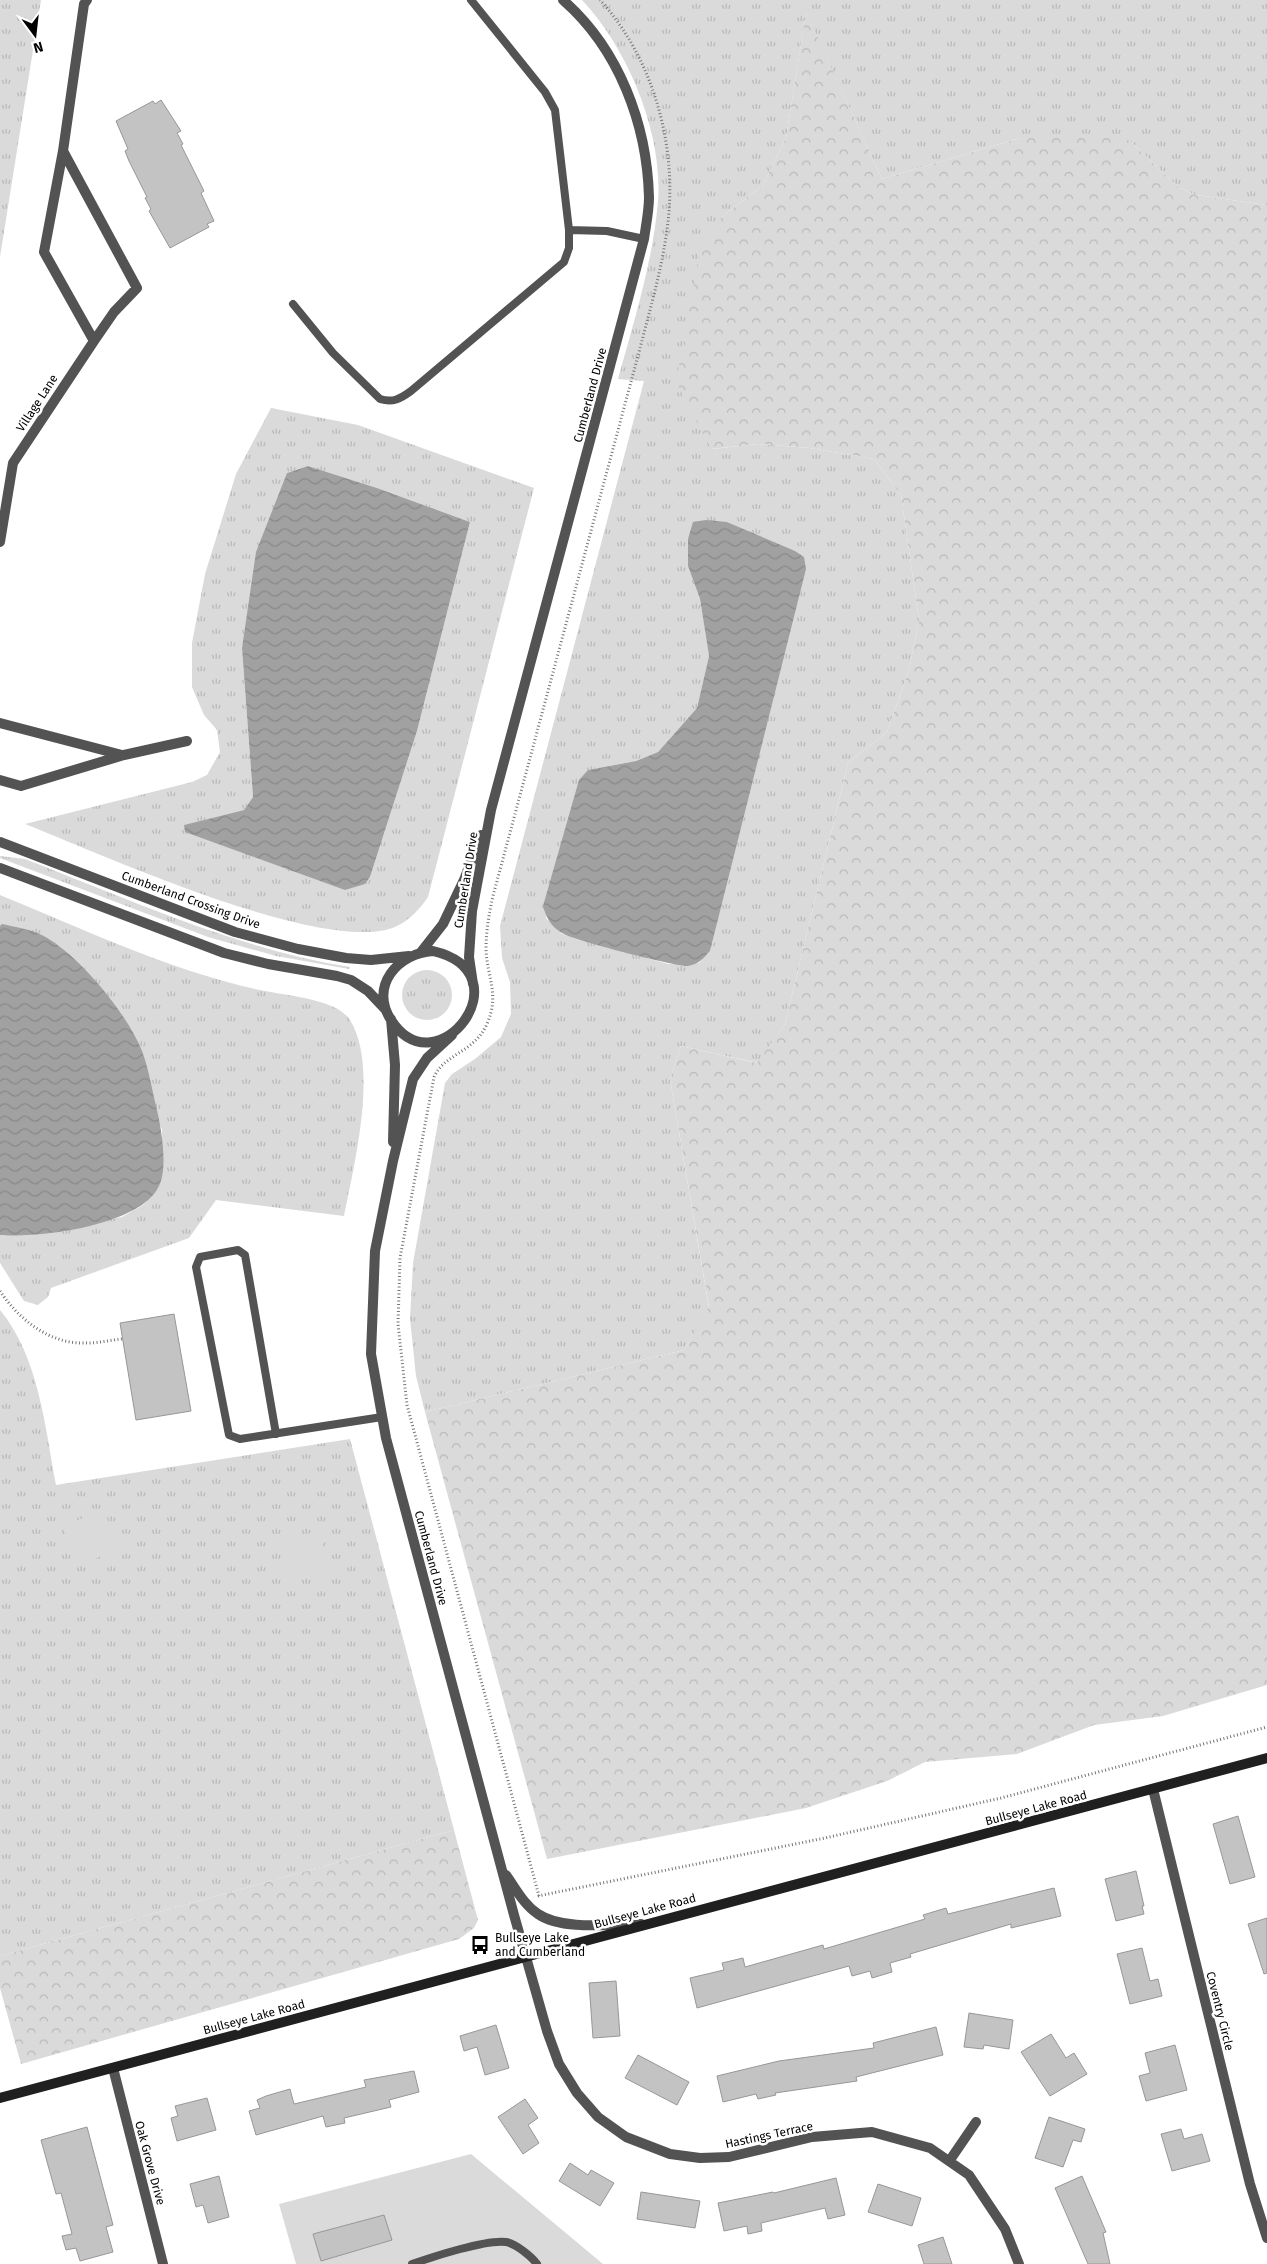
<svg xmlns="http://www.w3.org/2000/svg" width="1267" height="2264" font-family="'Fira Sans',sans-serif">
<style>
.grass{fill:url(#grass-tufts);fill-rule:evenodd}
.forest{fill:url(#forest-crowns)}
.garden{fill:#dadada}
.water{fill:url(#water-waves)}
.building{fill:#c3c3c3;stroke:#979797}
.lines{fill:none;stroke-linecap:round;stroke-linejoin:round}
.path{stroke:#757575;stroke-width:3;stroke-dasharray:1 2.5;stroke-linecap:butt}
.lane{stroke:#535353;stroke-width:8}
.street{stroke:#535353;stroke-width:10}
.secondary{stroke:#202020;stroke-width:10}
.labels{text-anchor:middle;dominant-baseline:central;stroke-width:5;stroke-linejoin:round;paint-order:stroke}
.street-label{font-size:12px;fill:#000;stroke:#fff}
.poi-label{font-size:12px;fill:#000;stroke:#fff;text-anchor:start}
</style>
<defs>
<pattern id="grass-tufts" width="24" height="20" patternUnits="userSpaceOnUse" patternTransform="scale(1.25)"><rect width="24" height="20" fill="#dadada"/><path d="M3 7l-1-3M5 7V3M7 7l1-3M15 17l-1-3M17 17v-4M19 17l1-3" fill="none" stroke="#b9b9b9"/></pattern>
<pattern id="forest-crowns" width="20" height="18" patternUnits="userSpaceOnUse" patternTransform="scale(1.25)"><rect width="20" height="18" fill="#dadada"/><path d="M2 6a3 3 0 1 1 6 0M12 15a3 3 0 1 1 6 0" fill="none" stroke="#b9b9b9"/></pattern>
<pattern id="water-waves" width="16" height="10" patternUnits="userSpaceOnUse" patternTransform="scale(1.25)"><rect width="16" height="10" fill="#a1a1a1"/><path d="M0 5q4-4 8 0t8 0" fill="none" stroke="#898989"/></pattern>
</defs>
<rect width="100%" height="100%" fill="#fff"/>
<!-- grass -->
<path class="grass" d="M0,0H41L0,257Z
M582,0H1267V205L1196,195L1178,187L1130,141L1020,138L882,179L806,13L786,138L763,185L722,217L712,449L758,444L810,448L874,459L901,495L919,620L909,670L887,732L848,763L785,1024L758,1063L681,1046L670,1079L709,1308L684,1350L425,1412L416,1376L410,1319L413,1263L445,1083L452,1074L475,1059L501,1037L511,1014L510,982L502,958L500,926L644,381L618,379C634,321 653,261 658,201C663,133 628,49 582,0ZM727,522L804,557L710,951L699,963L668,964L597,944L562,934L546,918L588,770L636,761L658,752L697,708L709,656L700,599L688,566Z
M271,408L358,425L534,488L428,897C419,910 410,920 395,927C324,956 99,853 25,824L192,782L207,775L220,752L217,730L204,715L192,687V643L205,574L236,474ZM308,466L377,488L470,522L417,731L370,877L365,883L185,825L244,810L253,797L242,648L287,473Z
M0,856L25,859C131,900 237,949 350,967L349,969L276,956L208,937L0,858Z
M0,895C83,929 167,969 255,989C279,995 337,998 350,1020C379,1067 354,1165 344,1216L216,1200L189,1238L51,1288L48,1297L38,1305L24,1301L0,1263V1235L36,1234L122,1217L143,1205L158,1188L162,1173V1129L42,935L19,928L0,926Z
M402 995a25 25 0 1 1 50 0a25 25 0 1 1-50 0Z
M0,1310C39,1357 45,1427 56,1485L350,1439L454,1830L0,1956Z"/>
<!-- forest -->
<path class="forest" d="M806,12L882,179L1020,138L1114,135L1130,141L1178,187L1196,195L1267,205V1685L1163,1716L1094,1725L1017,1754L925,1762L887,1781L806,1808L547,1859L425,1412L684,1350L709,1307L670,1079L681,1046L757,1063L785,1024L848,763L887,732L909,670L919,620L901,495L874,459L810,448L758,444L711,449L676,382L701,245L722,217L763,185L786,138Z
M454,1830L478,1920L474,1928L459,1939L21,2064L0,1988V1956Z"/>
<!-- garden -->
<path class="garden" d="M103,1509L120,1548L80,1565L63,1527Z
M320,1531L329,1573L288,1582L279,1540Z
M471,2154L603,2264H296L279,2204Z"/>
<!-- water -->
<path class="water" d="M308,466L377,488L470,522L417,731L370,877L365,884L345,890L185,832L184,825L244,810L253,797L242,648L256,552L287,473Z
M706,520L727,522L795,551L804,557L806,569L710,951C703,959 699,964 688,966C677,967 572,940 562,933C551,927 546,917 543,906L579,780L588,770L636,761L658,752L697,708L709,656L700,599L688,566V539L693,522Z
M2,924C15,927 30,929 42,935C78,954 122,1008 139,1044C148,1063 151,1086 156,1106C161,1126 169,1169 158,1188C137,1226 40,1238 0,1235V926Z"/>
<!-- building -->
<path class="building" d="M161,100L181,131L177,133L183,144L181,145L204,191L201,193L214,221L207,224L209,227L170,248L149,211L151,209L145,198L147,197L129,161L125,151L128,149L116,121L153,101L155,104Z
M174,1314L191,1411L136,1420L120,1323Z
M1238,1816L1255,1877L1230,1884L1213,1824Z
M1136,1871L1144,1906H1142L1144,1914L1116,1921L1105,1879Z
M1054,1888L1061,1916L1011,1928V1924L910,1954L911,1957L890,1963L892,1972L872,1978L870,1971L852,1976L849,1966L697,2008L690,1978L724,1970L722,1963L743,1958L745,1967L823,1945L824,1949L925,1919L923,1915L946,1908L948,1914Z
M1267,1918V1973L1264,1974L1248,1924Z
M1142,1948L1150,1981L1158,1979L1162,1996L1130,2004L1117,1954Z
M616,1981L620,2036L593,2038L589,1983Z
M969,2013L1013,2020L1009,2049L984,2045L983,2049L964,2047Z
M496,2025L509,2068L485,2075L477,2047L464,2051L460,2036Z
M936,2027L943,2055L856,2077L857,2081L775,2093L776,2095L758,2099L756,2094L723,2102L717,2076L779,2061L874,2048L873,2043Z
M1051,2034L1066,2058L1074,2053L1087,2074L1050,2096L1021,2052Z
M1175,2045L1187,2090L1146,2101L1139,2076L1150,2073L1145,2053Z
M638,2055L689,2082L677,2105L625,2078Z
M414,2071L419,2092L389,2100L391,2107L344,2118L345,2123L326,2127L323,2116L256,2135L249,2111L260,2108L257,2100L266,2096L290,2089L294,2104L366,2087L364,2080Z
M207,2098L216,2130L177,2141L171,2118L178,2116L175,2106Z
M525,2099L538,2118L528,2125L539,2143L523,2154L498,2117Z
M1049,2117L1085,2129L1081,2142L1073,2140L1063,2167L1035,2158Z
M87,2127L113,2225L106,2227L113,2252L80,2261L76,2248L66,2250L62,2236L72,2234L61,2193L56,2194L41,2140Z
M1181,2129L1184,2139L1202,2134L1210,2161L1172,2171L1161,2134Z
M570,2163L588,2175L591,2170L614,2183L600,2206L559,2181Z
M219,2176L229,2217L208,2223L203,2205L196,2207L190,2184Z
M1082,2176L1106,2232L1103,2233L1110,2264H1088L1055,2188Z
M836,2178L845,2215L828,2219L825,2208L761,2223L762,2231L748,2234L747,2226L724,2231L718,2203L773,2192L774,2193Z
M878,2184L921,2198L912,2226L868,2212Z
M641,2192L700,2201L695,2228L637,2219Z
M384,2215L392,2240L321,2261L313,2234Z
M943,2237L952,2264H924L918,2245Z"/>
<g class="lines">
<!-- path -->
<path class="path" d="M0,1291C19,1320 51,1345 87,1343C99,1343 111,1340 122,1339
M538,1896L825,1838L1001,1798L1267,1727
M539,1896L407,1405L398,1324L400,1258L434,1077C445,1053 474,1053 487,1024C500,994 487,978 486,949C486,931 489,914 493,896L639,352C650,309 663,266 668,222C677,145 653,58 600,0"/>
<!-- lane -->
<path class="lane" d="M569,230L607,231L644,239
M293,304L333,353L380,399C393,403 400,399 411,391L564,262L569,248V230L555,110L545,92L471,0
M276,1434L245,1255L238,1250L200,1257L196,1267L229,1435L240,1439L382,1417
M412,2264C432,2257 487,2239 506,2242C516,2244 531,2256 537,2264"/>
<!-- street -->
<path class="street" d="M63,151L137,288L114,312L94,341
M0,542L13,463L94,341L44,252L63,151L84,4L87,0
M0,723L122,755
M0,780L21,786L124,755L187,741
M0,842L235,932L298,949L346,958L371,960L409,956
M0,868L224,953L268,964L337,976L351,980L368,991L386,1010
M433,951C527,973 437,1091 391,1020C369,986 398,953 433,951Z
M421,952L443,924L464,880L481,835
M473,984L469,957L472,911L491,810L644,239C646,225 649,211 649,197C647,124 619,49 563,0
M391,1019L395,1065L393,1142
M452,1035L427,1058L413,1079L393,1161L375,1251L371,1354L386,1438L514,1915L547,2031L559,2064L577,2093L598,2117L626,2137L670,2154L700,2158L729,2157L812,2137L872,2132L930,2148L969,2175L1005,2229L1019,2264
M1153,1789L1250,2184L1267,2238
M506,1875C516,1889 524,1905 538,1914C563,1931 612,1924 641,1924
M113,2068L163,2264
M950,2160L976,2122"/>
<!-- secondary -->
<path class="secondary" d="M0,2098L1267,1758"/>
</g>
<!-- icons -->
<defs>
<g id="bus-bare" transform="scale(1.5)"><path d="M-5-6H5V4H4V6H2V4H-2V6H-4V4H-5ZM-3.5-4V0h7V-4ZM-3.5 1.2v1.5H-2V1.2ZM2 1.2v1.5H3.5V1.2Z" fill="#000" stroke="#fff" stroke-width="2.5" paint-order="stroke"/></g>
</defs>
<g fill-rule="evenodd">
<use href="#bus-bare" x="480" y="1945"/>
</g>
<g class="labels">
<!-- street labels -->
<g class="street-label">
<text transform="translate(590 395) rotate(-75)">Cumberland Drive</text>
<text transform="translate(37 403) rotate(-57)">Village Lane</text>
<text transform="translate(466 880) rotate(-81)">Cumberland Drive</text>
<text transform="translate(191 900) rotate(20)">Cumberland Crossing Drive</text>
<text transform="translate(431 1558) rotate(75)">Cumberland Drive</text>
<text transform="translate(1036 1808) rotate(-15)">Bullseye Lake Road</text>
<text transform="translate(645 1911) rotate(-15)">Bullseye Lake Road</text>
<text transform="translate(1220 2011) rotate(76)">Coventry Circle</text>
<text transform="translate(254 2017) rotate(-15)">Bullseye Lake Road</text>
<text transform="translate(769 2135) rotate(-12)">Hastings Terrace</text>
<text transform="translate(150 2163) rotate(75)">Oak Grove Drive</text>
</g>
<!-- poi labels -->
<g class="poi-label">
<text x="495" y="1938">Bullseye Lake<tspan x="495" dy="14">and Cumberland</tspan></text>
</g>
</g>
<!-- north arrow -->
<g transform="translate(35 35) rotate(165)" stroke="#ffffff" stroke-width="4" paint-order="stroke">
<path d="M0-4L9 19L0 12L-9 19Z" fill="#000000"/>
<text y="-8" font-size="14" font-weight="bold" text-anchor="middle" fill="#000000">N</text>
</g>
</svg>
